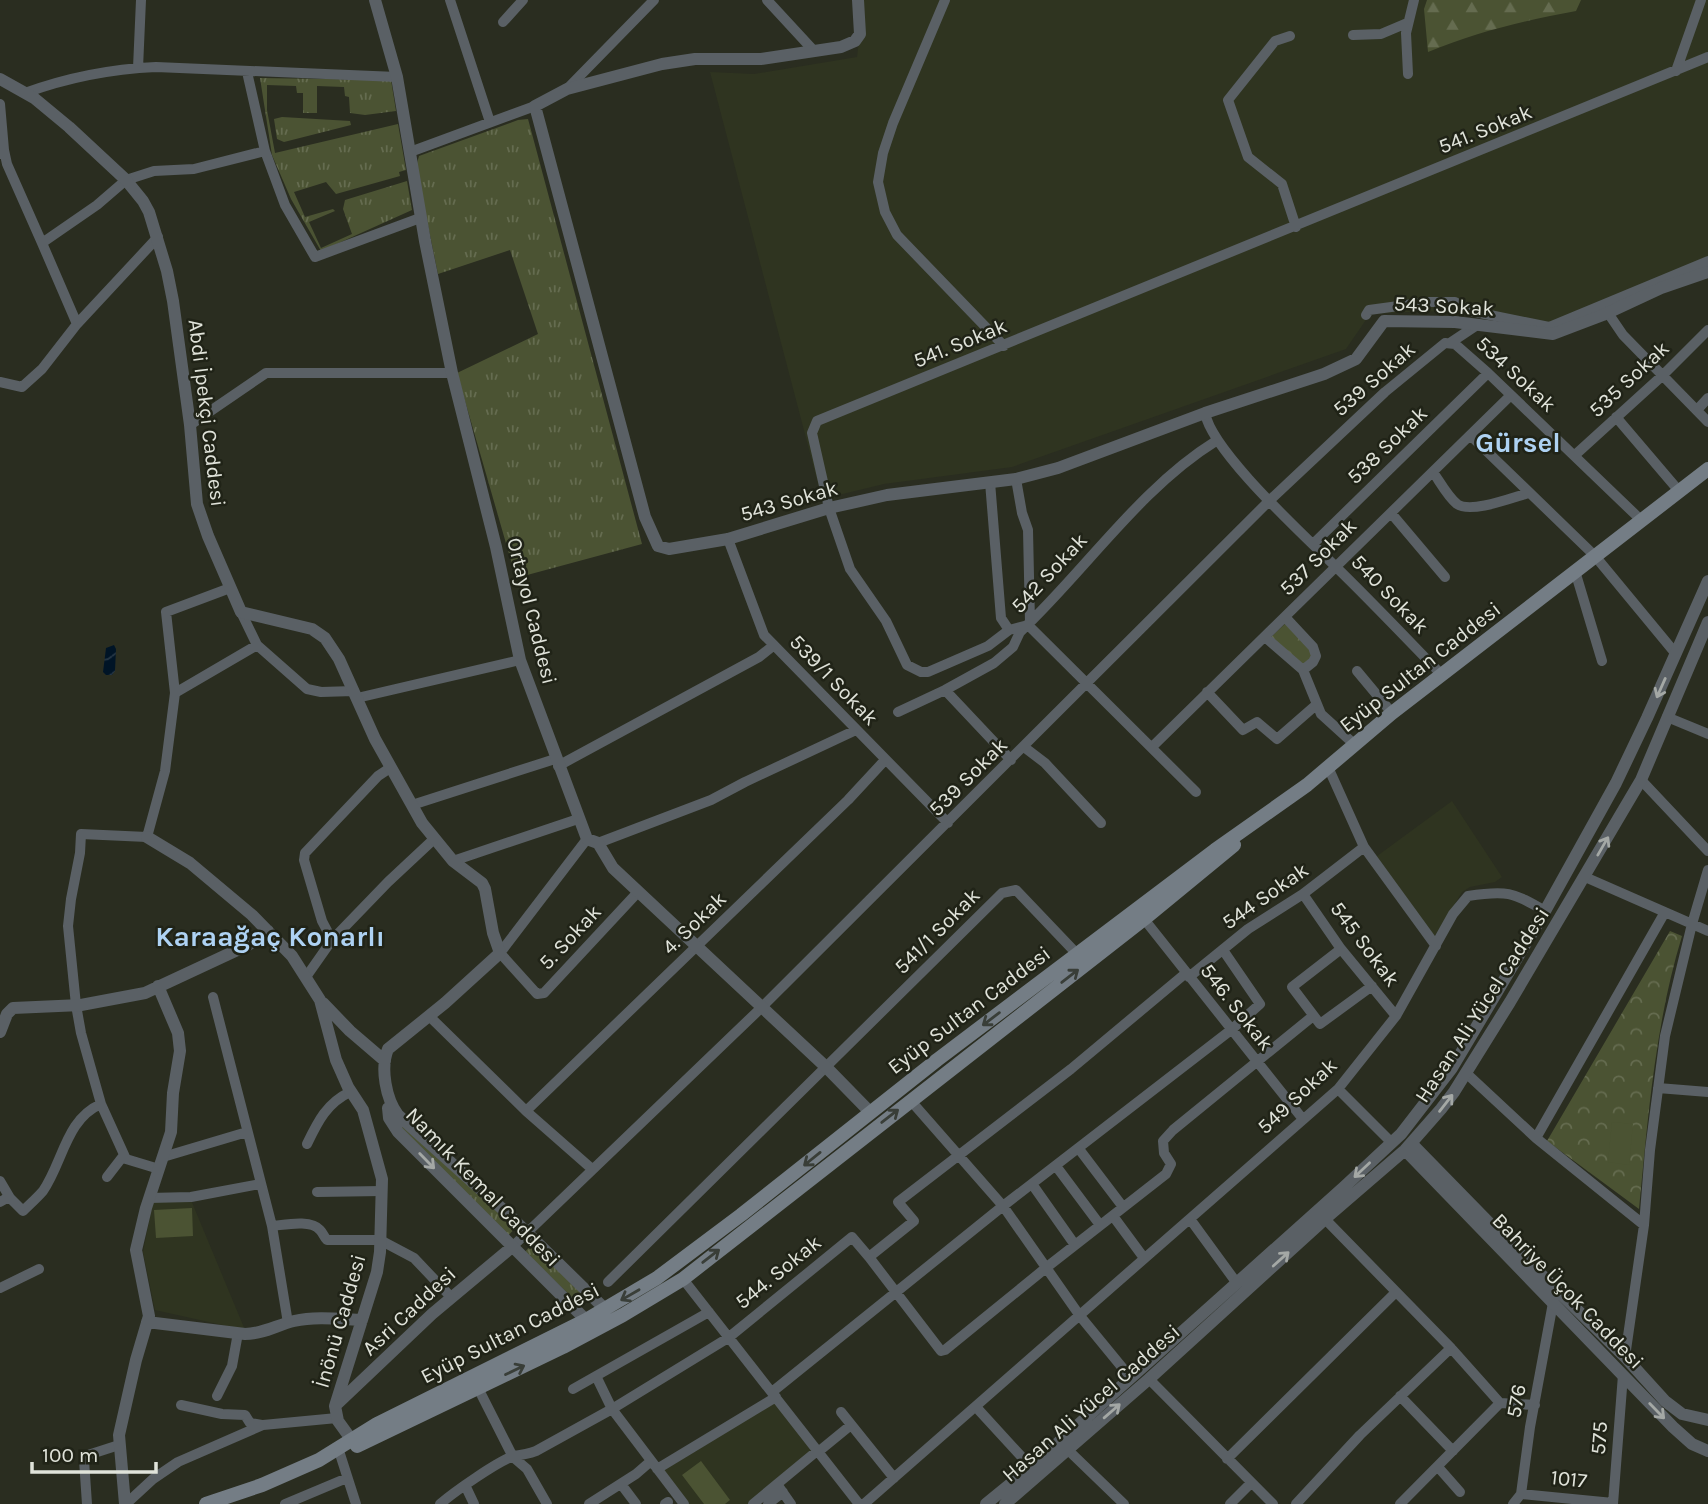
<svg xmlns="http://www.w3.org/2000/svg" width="1708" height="1504" font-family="Karla,sans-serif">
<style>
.built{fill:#2f3420}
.grass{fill:url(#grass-tufts)}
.forest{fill:url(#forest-firs)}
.park{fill:url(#park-crowns)}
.pitch{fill:#4b5333}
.water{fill:url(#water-waves)}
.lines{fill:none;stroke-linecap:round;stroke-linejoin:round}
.minor{stroke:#5a6065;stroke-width:10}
.tertiary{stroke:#5a6065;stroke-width:12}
.secondary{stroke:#747d85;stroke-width:14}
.oneway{stroke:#a4a8a5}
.oneway2{stroke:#393e38}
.labels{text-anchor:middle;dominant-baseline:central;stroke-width:5;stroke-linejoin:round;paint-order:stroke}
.street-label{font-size:21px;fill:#e0e3da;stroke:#202317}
.district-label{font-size:28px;font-weight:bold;fill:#aed2f3;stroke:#202317}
</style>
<defs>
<pattern id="grass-tufts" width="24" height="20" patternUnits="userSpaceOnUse" patternTransform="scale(1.75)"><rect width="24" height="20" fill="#4b5333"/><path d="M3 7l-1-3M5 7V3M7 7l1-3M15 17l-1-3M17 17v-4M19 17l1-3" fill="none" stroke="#656c50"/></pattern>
<pattern id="forest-firs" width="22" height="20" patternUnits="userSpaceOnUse" patternTransform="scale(1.75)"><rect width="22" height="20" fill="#4b5333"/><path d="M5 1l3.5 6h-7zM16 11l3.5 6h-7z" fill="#656c50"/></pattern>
<pattern id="park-crowns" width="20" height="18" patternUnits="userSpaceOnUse" patternTransform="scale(1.75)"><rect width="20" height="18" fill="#4b5333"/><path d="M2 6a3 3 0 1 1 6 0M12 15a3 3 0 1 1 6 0" fill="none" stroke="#656c50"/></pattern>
<pattern id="water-waves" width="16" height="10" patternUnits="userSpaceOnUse" patternTransform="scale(1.75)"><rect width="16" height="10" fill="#001426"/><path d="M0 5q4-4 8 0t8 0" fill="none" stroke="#253645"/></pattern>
</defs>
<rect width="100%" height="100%" fill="#2a2d20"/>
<!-- built -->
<path class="built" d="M864,0H1708V264L1549,330L1496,318L1428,311L1370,314L1346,349L1012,467L884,484L822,499L710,72L754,74L857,57Z
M1452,801L1502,877L1495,882L1470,887L1462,892L1434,937L1373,859Z
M191,1200L245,1330L155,1310L143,1252L153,1201Z
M776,1397L817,1451L753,1504H684L657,1469Z"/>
<!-- grass -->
<path class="grass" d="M260,78L391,80L396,111L365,115L350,113L349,97L345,96L344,87L317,86V113H303V93H297L296,86L267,85V110L275,153L398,124L406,170L399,172L400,176L336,194L326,182L294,192L305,217L333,209L335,211L309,222L321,248L352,234L343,209L345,200L407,181L412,210L321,251L291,199L272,155Z
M282,117L350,121L351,125L284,142L277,139L274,119Z
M528,119L642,544L516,578L457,373L538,334L510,250L438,274L416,167L419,156L518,120Z
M398,1122L515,1228L508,1236L398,1124Z
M531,1245L586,1297L578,1303L525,1252Z"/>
<!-- forest -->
<path class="forest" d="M1427,0H1581L1576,11C1526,20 1476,32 1428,52L1424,9Z"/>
<!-- park -->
<path class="park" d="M1286,623L1308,646L1313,655L1304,667L1271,637Z
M1670,931L1682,936C1655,1025 1648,1117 1639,1209L1547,1141Z"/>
<!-- pitch -->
<path class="pitch" d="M1612,1122L1633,1124L1629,1165L1608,1162Z
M192,1208L193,1236L156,1238L154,1210Z
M701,1461L730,1500L725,1504H704L682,1475Z"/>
<!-- water -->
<path class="water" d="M114,645L116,649L115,671L112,675H106L103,672L106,648Z"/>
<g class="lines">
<!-- minor -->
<path class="minor" d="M450,0L490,122
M767,0L814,51
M945,0L893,123L883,153L878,182L885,212L897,235L1004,346
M503,22L523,0
M1353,35L1381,34L1407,23
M1290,36L1275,41L1228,100L1248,157L1282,184L1296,227
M138,68L141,0
M1676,71L1701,0
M1408,74L1406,33L1414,0
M567,89L654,0
M25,93C66,78 112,69 156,67L397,77
M0,104L4,150L0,154
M4,150L7,164L42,243
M265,151L285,205L315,257L420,218
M410,152L535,106
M158,237L77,324L42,243L97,205L126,180L154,171L194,169L265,151L247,72
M1608,313L1623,335L1708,422
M1366,315L1369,310L1428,302H1455L1470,311L1549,327L1708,261
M1450,343L1477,325
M0,382L22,387L42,369L77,324
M1697,410L1708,398
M1205,413C1212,452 1305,536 1336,567C1372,602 1407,639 1442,675
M1616,417L1679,491
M190,425L266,373H452
M1471,436L1595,556L1676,654
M1575,455L1663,375L1708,330
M1433,472C1440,482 1448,497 1457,504C1471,514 1514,497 1529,493
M1016,479L1022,513L1028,530L1030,622
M990,482L1001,618L1009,630
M1391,513L1445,577
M728,539L764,635L948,823
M1313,544L1488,373
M1575,571L1602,661
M241,612L257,645L307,689L321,692L354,691
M1285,617L1313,647L1316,656L1313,662L1303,670
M1265,637L1303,670L1321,714L1354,744
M1357,671L1392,713
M945,690L1011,760
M1207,692L1243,730L1257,722L1277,739L1316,705
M175,693L257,645
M357,698L520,660
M898,712L945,690L994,663L1013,647L1020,632C1085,571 1140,488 1216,441
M1667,717L1708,734
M1024,747L1045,763L1101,823
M1152,747L1511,395
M558,766L759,657L774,645
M1328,767L1364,847L1436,946
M1641,780L1708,851
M1196,792L1028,625L1009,630L988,646L928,672H921L907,665L886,621L850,569L829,508L812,433L817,421L1708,57
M412,805L555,759
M587,839L500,953L537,994L544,993L638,892
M598,843L711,800L745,782L856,730
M453,861L578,819
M1585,877L1708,931
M1303,894L1341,949L1396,1016
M1144,919L1302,1118
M332,940L322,921L304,860L305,853L378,776L390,768
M1341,949L1292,987L1320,1024L1372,986
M1186,973L1071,1069L898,1202L914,1221L869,1257L941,1351L945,1350L1047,1267L1166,1174L1171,1164L1164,1153L1163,1141L1173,1130L1313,1016
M306,977L332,940L388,882L434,839
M1189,977L1248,929L1303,894L1364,847
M213,997L272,1226L288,1323
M429,1016L526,1111L592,1169
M1466,1073L1536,1138L1644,1225
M1658,1088L1708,1092
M1338,1089L1392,1143
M911,1101L1003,1206L1080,1316L1130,1377
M526,1111L848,800L885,760
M1536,1138L1665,912
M307,1144C318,1121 327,1103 350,1092
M1079,1149L1123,1207
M163,1157L247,1132
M1056,1166L1100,1225
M159,1169L126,1159L101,1104L81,1033L76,1005L68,926L71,899L80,853L81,834L147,837L165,771L175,693L166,612L230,588
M107,1177L124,1155
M0,1181L10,1198
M1032,1184L1075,1245
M317,1192L382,1191
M149,1198L191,1197L260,1184
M0,1202L9,1197L23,1211C30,1204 37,1198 43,1191C63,1162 66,1119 101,1104
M1113,1216L1144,1258
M1190,1219L1236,1282
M1325,1219L1451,1348L1500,1403L1535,1405
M272,1226C284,1225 311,1219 320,1230C323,1233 324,1237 327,1240H380L414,1258L451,1297
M512,1247L761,1008L1270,500L1385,392L1445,343L1455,344L1488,373L1641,520
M683,1279L859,1504
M608,1282L1002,893L1016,890L1077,954
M0,1288L39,1269
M1625,1357L1644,1225L1650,1150L1665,1036L1692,924L1708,870
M596,1376L612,1409L684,1504
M1149,1379L1273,1504
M478,1388L513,1457L527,1469L547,1504
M573,1389L709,1312
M772,1392L1003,1206L1231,1030L1260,1004L1223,950
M217,1396L232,1366L238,1333
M1400,1396L1453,1451
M181,1405L222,1414L245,1415L250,1423L262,1425
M976,1407L1031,1467
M841,1412L894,1478
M1068,1450L1124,1504
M818,1452L851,1425
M340,1454L356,1504
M1227,1459L1396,1292
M1438,1467L1460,1492
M657,1469L776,1397
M621,1484L636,1504
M777,1484L791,1504
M465,1485L474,1504
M1521,1494L1613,1503
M87,1504L84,1460L88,1455L119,1445
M126,1504L153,1479L178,1462L263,1425L337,1418
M285,1504L347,1478
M440,1504C454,1492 498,1461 514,1456C522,1455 528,1454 536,1451L612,1409L728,1338L852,1237L869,1257
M589,1504L636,1474L651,1461
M665,1504L668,1502
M753,1504L817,1451
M768,1504L783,1492
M864,1504L1338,1089L1396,1016L1453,914L1468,896C1506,890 1513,892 1545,911
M1230,1504L1251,1483
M1296,1504L1360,1435L1451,1348
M1400,1504L1500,1403
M1513,1504L1521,1494L1530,1427L1553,1303
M1613,1504L1623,1375"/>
<!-- tertiary -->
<path class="tertiary" d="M375,0L397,77L425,241L452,373L496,547L520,660L587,839L598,843L613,868L827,1068L870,1112
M858,0L860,34L855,41L841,47L761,59H695L662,64L567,89L535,106L645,517L658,546L669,549L728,539L829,508L887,495L1016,479L1058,468L1205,413L1324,374L1356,359L1384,321L1455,322L1553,334L1603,315L1661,288L1708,272
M0,79L34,98L69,127L126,180L143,201L149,212L167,271L173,301L190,425L197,504L208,536L241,612L312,629L325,638L339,659L375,739L422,823L453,861L482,883L485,889L493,933L500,953L445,1003L388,1049C380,1068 386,1099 398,1115L507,1213L605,1309
M147,837L190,863L252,915L292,956L320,1000L336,1060L348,1087L363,1110L382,1179L380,1252L377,1272L335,1406L338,1421L351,1439
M323,1003L350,1031L385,1061
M0,1032L7,1014L13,1008L81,1005L145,993L248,945L268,931
M388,1108L389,1118L398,1132L586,1320
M1411,1143L1498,1232L1625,1357L1665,1401L1682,1414L1708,1420
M1405,1150L1673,1427L1692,1444L1708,1451
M147,1322L245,1334C263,1334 277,1325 294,1321C316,1316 339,1319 362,1320
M335,1406L432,1314L512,1247
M125,1504L119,1435L136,1360L149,1316L136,1250L146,1208L171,1132L173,1093L180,1051L178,1033L158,986
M986,1504L1031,1467L1344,1187L1401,1134L1452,1068L1545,911L1616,783L1647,718L1708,581
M1005,1504L1149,1379L1325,1219L1405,1150L1441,1109L1454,1092L1510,1002L1641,780L1708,622"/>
<!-- secondary -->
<path class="secondary" d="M357,1446L563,1347L623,1315L683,1279L1144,919L1234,845
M206,1504L262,1485L319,1460L377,1424L586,1320L657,1278L741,1215L937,1060L1215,850L1307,785L1392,713L1708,469"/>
</g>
<!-- one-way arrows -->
<defs><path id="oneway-shaft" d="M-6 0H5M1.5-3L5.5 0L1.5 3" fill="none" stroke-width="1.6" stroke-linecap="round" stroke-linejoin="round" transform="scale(1.75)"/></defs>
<g class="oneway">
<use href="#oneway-shaft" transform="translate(1661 688) rotate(114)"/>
<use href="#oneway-shaft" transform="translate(1603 846) rotate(-60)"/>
<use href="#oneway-shaft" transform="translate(1446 1103) rotate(-52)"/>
<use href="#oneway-shaft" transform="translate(427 1161) rotate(46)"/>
<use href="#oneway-shaft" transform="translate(1362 1170) rotate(137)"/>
<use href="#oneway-shaft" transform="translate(1281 1259) rotate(-42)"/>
<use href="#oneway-shaft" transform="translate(1112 1411) rotate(-41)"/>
<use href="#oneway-shaft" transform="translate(1657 1411) rotate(46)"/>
</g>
<g class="oneway2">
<use href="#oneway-shaft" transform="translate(1070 976) rotate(-38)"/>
<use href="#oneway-shaft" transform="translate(991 1019) rotate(143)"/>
<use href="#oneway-shaft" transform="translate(890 1116) rotate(-38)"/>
<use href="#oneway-shaft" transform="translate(812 1159) rotate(141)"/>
<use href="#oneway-shaft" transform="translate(711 1256) rotate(-38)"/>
<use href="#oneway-shaft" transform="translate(630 1295) rotate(150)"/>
<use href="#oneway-shaft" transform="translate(515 1370) rotate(-26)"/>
</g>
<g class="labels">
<!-- street labels -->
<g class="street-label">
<text transform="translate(1485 129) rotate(-22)">541. Sokak</text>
<text transform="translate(1444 306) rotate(3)">543 Sokak</text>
<text transform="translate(960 343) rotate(-22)">541. Sokak</text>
<text transform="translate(1516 374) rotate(43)">534 Sokak</text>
<text transform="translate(1374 379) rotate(-41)">539 Sokak</text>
<text transform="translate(1629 379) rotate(-43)">535 Sokak</text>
<text transform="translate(207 413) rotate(83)">Abdi İpekçi Caddesi</text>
<text transform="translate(1387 445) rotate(-44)">538 Sokak</text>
<text transform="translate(789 501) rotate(-16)">543 Sokak</text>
<text transform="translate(1318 557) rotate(-45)">537 Sokak</text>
<text transform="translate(1049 573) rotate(-47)">542 Sokak</text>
<text transform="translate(1390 594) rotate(46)">540 Sokak</text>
<text transform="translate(532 611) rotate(76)">Ortayol Caddesi</text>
<text transform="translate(1420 667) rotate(-38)">Eyüp Sultan Caddesi</text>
<text transform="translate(834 680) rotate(46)">539/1 Sokak</text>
<text transform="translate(968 777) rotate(-45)">539 Sokak</text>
<text transform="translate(1265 896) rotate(-35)">544 Sokak</text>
<text transform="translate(694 923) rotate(-44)">4. Sokak</text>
<text transform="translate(937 931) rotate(-45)">541/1 Sokak</text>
<text transform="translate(570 937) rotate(-47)">5. Sokak</text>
<text transform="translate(1365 944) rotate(53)">545 Sokak</text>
<text transform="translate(1482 1005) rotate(-57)">Hasan Ali Yücel Caddesi</text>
<text transform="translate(1237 1007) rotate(52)">546. Sokak</text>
<text transform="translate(969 1010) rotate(-37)">Eyüp Sultan Caddesi</text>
<text transform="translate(1297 1096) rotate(-43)">549 Sokak</text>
<text transform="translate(483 1187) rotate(46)">Namık Kemal Caddesi</text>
<text transform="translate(778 1272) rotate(-39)">544. Sokak</text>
<text transform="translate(1568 1291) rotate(46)">Bahriye Üçok Caddesi</text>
<text transform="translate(409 1311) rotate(-43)">Asri Caddesi</text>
<text transform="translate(340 1321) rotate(-74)">İnönü Caddesi</text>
<text transform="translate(510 1333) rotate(-27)">Eyüp Sultan Caddesi</text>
<text transform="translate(1516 1401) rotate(-80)">576</text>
<text transform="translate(1091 1403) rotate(-41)">Hasan Ali Yücel Caddesi</text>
<text transform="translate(1599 1438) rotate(-86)">575</text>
<text transform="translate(1569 1479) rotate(6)">1017</text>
</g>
<!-- district labels -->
<g class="district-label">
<text x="1518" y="442">Gürsel</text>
<text x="270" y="936">Karaağaç Konarlı</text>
</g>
</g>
<!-- scale -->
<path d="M32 1462v10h124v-10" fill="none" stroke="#e0e3da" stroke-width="3.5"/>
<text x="42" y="1462" font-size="21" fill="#e0e3da" stroke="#202317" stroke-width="5" paint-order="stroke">100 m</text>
</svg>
